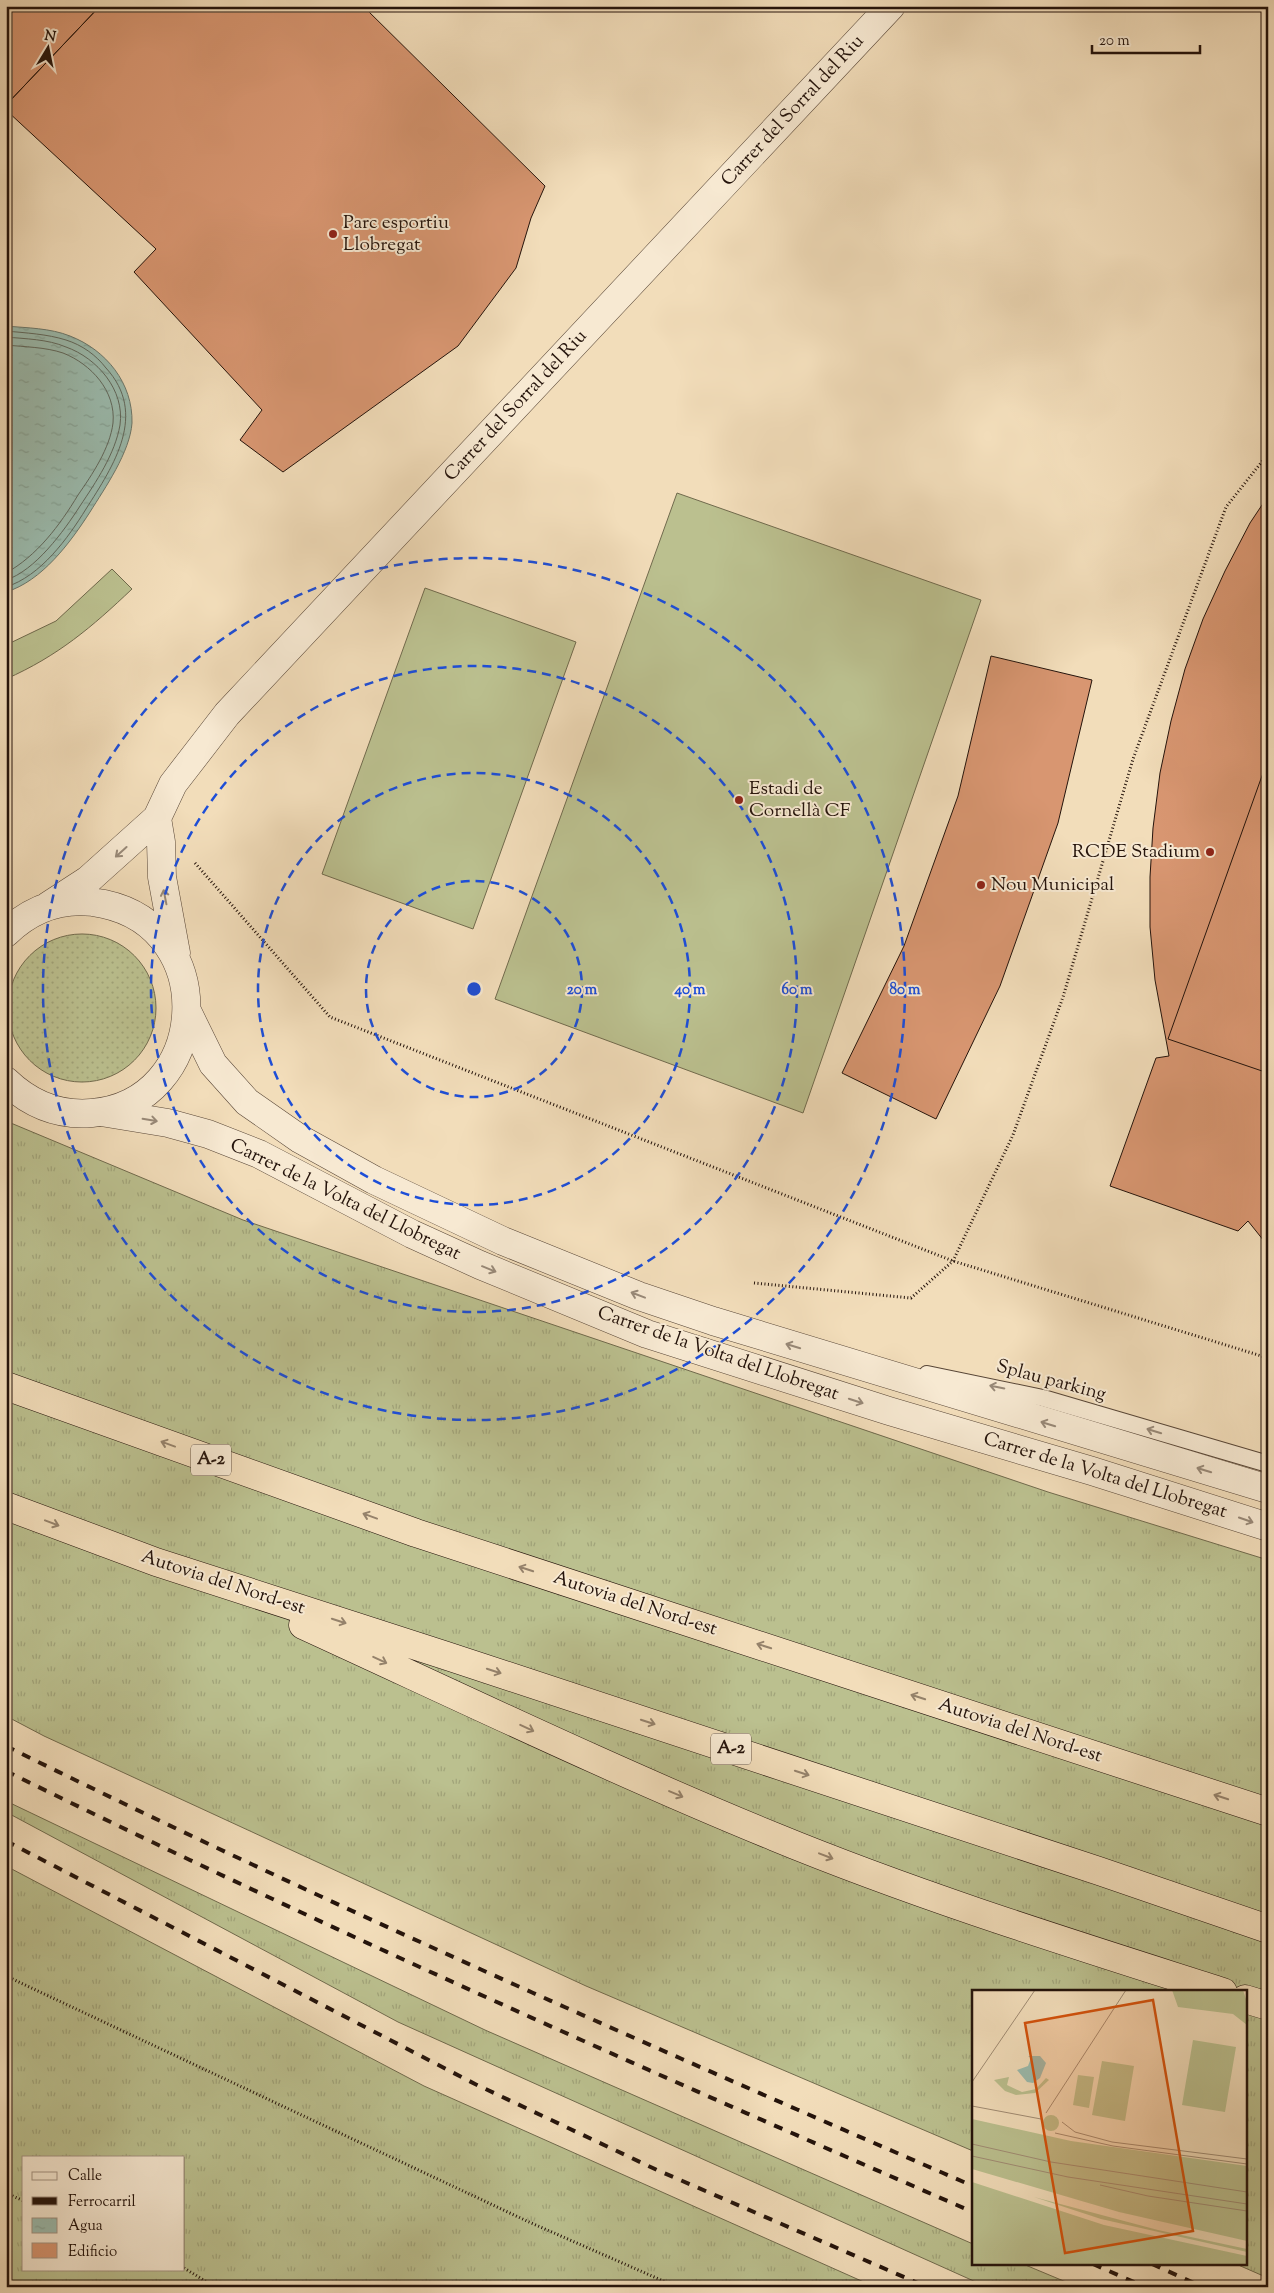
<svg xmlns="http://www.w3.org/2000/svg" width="1274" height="2293" font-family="'Sorts Mill Goudy',serif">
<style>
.grass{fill:url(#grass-tufts);stroke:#706a4d;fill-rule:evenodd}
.park{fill:url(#park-dots);stroke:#706a4d}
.pitch{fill:#bbc08f;stroke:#706a4d}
.water{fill:url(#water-ripples);stroke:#6b786d}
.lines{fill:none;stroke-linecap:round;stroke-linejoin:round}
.shore{stroke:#60685d;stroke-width:1}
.building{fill:#d89671;stroke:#24130b}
.lane-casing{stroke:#584637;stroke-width:18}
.street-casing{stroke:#584637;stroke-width:29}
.highway-casing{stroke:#24130b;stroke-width:29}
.path{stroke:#24130b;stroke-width:3;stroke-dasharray:1 2.5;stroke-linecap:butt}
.lane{stroke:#f7e9d2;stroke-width:16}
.street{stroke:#f7e9d2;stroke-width:28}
.highway{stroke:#f2ddba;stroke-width:28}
.rail{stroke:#24130b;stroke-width:4;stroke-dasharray:9 9;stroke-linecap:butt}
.oneway{stroke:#988978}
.oneway2{stroke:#95826b}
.ring{fill:none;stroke:#1d4ed8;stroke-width:2.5;stroke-dasharray:9 6}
.poi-dot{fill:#8f2418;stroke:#f7e9d2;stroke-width:2}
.labels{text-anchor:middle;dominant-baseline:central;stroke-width:4;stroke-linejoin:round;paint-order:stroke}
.shield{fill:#f7e9d2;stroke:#635347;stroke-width:1}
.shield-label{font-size:18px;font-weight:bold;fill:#24130b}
.street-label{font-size:19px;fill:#24130b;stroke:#f7e9d2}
.poi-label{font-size:19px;fill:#24130b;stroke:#f7e9d2;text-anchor:start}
.inset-road{fill:none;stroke:#a08c74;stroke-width:1}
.view{fill:#d4520c;fill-opacity:0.15;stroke:#d4520c;stroke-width:2.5}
.inset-edge{fill:none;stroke:#24130b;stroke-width:2.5}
.centre{fill:#1d4ed8;stroke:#f7e9d2;stroke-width:2.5}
.ring-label{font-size:15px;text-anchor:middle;font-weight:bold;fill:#1d4ed8;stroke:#f7e9d2;stroke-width:4;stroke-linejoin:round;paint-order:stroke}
</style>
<defs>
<pattern id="grass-tufts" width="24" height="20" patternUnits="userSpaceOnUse" patternTransform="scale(1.25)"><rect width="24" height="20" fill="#bbc08f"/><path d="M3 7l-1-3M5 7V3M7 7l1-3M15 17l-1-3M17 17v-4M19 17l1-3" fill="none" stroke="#a1a47a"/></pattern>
<pattern id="park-dots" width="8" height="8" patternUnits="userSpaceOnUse" patternTransform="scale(1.25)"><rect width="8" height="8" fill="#bbc08f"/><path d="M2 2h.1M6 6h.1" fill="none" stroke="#a1a47a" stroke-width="1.8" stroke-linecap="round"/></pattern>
<pattern id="water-ripples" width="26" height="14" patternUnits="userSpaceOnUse" patternTransform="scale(1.25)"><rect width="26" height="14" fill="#9bbcaf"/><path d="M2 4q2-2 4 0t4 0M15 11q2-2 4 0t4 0" fill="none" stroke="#85a195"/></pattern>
</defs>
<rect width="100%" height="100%" fill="#f2ddba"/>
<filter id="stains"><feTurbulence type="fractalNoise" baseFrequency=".004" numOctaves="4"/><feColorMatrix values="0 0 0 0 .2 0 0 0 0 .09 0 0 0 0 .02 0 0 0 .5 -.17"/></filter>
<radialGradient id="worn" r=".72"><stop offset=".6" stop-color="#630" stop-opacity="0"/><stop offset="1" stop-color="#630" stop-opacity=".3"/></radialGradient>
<!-- grass -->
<path class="grass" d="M6,1121L243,1220L1048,1492L1268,1560V2278L1236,2264H1245V1992H973V2151L586,1986L44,1736L6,1716Z
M6,1801L485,2030L973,2244V2264H1023L1078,2287H987L398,2022L6,1812Z
M6,1866L424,2086L875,2287H6ZM24,2157H184V2269H24Z"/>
<!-- park -->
<path class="park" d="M8 1008a74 74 0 1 1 148 0a74 74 0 1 1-148 0Z"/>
<!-- pitch -->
<path class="pitch" d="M677,493L981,600L803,1113L495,999Z
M112,569L132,589C92,627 58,656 6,679V645L56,621Z
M425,588L576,642L473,929L322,874Z"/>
<!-- water -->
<path class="water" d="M6,326C27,328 50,328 70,336C106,350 133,383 132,423C130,452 105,488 90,512C70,543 42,581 6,592Z"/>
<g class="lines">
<!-- shore -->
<path class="shore" d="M6,331C26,333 47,334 66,340C82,345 96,355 106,368C148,414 114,465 86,509C68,538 41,576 6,587
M6,337C26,339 47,339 66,347C97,358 125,390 120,425C115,454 96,482 80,506C64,531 35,571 6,580
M6,345C25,347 45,347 63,353C91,364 116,391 113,423C110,448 92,475 78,495C60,525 37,556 6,573"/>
</g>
<!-- building -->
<path class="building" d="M6,6H100L6,105Z
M100,6H363L545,186L531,218L516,268L458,346L283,472L240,440L262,410L134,272L156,249L6,110V105Z
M1268,496V1246L1248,1221L1238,1231L1110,1186L1156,1058L1169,1056L1155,980L1150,927V877L1153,828L1160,773L1171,721L1185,669L1203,619L1225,571L1250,523Z
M991,656L1092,680L1058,823L1000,986L936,1119L842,1073L904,946L958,796Z
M1268,759V1073L1168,1039Z"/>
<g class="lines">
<!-- lane casing -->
<g class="lane-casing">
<path id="lane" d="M927,1374L1043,1398L1268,1464"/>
</g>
<!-- street casing -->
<g class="street-casing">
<path id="street" d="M157,818L161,842L162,877L176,953
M48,906L88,880L157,818L173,784L227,714L891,6
M6,933C33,907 67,896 104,904C221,929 210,1103 92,1113C58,1116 30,1104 6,1081
M188,1013L213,1064L247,1102L300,1139L374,1180L503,1241L639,1296L713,1321L1268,1489
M101,1112L168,1123L208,1134L259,1154L412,1234L480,1265L647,1334L889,1411L1092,1471L1268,1527"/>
</g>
<!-- highway casing -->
<g class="highway-casing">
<path id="highway" d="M6,1386L416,1533L1268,1812
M6,1506L156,1562L444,1655L1099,1871L1268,1929
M303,1625C460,1697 616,1772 775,1837C921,1897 1073,1944 1223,1992
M1245,1999L1268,2006"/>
</g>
<!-- path -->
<path class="path" d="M195,863L330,1017L953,1261L1268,1358
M754,1283L911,1298L953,1261L1013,1135L1063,997L1133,759L1226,507L1268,454
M6,1976L529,2222L677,2287
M6,2193L24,2201
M184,2268L215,2287"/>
<!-- lane -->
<use href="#lane" class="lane"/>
<!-- street -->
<use href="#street" class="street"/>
<!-- highway -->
<use href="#highway" class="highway"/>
<!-- rail -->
<path class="rail" d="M6,1746C323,1903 648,2045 973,2186
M6,1771C324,1928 648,2071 973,2212
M6,1841L475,2084L657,2170L927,2287
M1093,2264L1145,2287
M1152,2264L1203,2287"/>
</g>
<!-- one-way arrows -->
<defs><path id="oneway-shaft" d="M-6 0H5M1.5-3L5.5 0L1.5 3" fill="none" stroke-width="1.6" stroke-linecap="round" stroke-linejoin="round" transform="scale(1.25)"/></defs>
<g class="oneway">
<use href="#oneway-shaft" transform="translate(121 852) rotate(138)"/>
<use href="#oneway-shaft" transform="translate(165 897) rotate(-101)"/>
<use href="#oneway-shaft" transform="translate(150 1120) rotate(9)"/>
<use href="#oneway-shaft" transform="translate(489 1269) rotate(22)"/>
<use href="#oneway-shaft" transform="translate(638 1295) rotate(-159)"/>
<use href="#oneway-shaft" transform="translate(793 1346) rotate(-163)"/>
<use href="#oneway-shaft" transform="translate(997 1387) rotate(-169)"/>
<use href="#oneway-shaft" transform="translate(856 1401) rotate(18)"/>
<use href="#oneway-shaft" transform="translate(1048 1424) rotate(-163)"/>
<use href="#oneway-shaft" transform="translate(1154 1431) rotate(-163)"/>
<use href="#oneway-shaft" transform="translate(1204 1470) rotate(-163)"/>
<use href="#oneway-shaft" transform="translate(1246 1520) rotate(19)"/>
</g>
<g class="oneway2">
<use href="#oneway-shaft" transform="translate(168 1444) rotate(-160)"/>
<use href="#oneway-shaft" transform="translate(370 1516) rotate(-160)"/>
<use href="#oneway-shaft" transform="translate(52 1523) rotate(21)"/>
<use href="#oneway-shaft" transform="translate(526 1569) rotate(-162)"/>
<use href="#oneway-shaft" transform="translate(339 1621) rotate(18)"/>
<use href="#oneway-shaft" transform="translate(764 1646) rotate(-162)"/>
<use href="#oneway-shaft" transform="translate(380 1660) rotate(25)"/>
<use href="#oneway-shaft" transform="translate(494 1671) rotate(18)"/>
<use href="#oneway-shaft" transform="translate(918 1697) rotate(-162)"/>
<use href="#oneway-shaft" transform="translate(648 1722) rotate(18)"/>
<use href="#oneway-shaft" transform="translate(527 1728) rotate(25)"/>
<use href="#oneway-shaft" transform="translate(802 1773) rotate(18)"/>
<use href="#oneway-shaft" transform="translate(676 1794) rotate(23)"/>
<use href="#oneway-shaft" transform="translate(1221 1797) rotate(-162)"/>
<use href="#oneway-shaft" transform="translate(826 1856) rotate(21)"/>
</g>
<!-- distance rings -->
<g class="ring">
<circle cx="474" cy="989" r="108"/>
<circle cx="474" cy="989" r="216"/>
<circle cx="474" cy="989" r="323"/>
<circle cx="474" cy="989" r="431"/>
</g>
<!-- markers -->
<g class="poi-dot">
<circle cx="333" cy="234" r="5"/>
<circle cx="739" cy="800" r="5"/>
<circle cx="1210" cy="852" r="5"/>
<circle cx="981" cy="885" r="5"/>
</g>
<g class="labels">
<!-- shield labels -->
<g class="shield">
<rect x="191" y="1444.5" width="40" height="31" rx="4"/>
<rect x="711" y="1733.5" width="40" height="31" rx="4"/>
</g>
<g class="shield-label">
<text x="211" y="1460">A-2</text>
<text x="731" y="1749">A-2</text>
</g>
<!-- street labels -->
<g class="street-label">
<text transform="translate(793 111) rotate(-47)">Carrer del Sorral del Riu</text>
<text transform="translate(516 406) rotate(-47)">Carrer del Sorral del Riu</text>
<text transform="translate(345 1200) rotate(26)">Carrer de la Volta del Llobregat</text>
<text transform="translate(718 1354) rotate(19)">Carrer de la Volta del Llobregat</text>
<text transform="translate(1051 1381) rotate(15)">Splau parking</text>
<text transform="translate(1105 1476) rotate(17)">Carrer de la Volta del Llobregat</text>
<text transform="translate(223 1583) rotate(18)">Autovia del Nord-est</text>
<text transform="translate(635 1604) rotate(18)">Autovia del Nord-est</text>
<text transform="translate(1020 1731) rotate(18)">Autovia del Nord-est</text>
</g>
<!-- poi labels -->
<g class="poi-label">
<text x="343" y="223">Parc esportiu<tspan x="343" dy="22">Llobregat</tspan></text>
<text x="749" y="789">Estadi de<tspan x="749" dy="22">Cornellà CF</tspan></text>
<text x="1200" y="852" text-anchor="end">RCDE Stadium</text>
<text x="991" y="885">Nou Municipal</text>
</g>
</g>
<!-- overview -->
<g transform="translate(972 1990)">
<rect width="275" height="275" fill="#f2ddba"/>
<path d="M0,129L99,151L275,176V251L147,222L0,179ZM0,192L132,235L275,266V275H0ZM62,207L186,240L275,259V262L129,229Z" fill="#bbc08f"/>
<path d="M200,0H271L275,12V35L261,24L206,17ZM71 133a8 8 0 1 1 16 0a8 8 0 1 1-16 0Z" fill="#bbc08f"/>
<path d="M221,50L264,57L253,122L210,115ZM130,71L162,76L153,131L120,125ZM106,85L122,87L117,118L101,115ZM37,87L35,95L50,102L64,99L74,88L77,90L63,103L44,105L33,101L22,90Z" fill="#bbc08f"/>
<path d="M56,66H68L74,73L68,88L61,93L55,92L45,80L56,76L59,68Z" fill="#9bbcaf"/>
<path class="inset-road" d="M0,92L63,0M0,116L69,129M74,123L154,0M90,132L103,142L140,152L275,169M83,143L141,156L275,174M0,154L79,172L275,202M0,166L96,187L275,214M128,195L176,206L275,221"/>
<path class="view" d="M181,10L221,241L93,263L53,33Z"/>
<rect width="275" height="275" class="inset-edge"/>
</g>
<circle cx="474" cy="989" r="8" class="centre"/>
<g class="ring-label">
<text x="582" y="994">20 m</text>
<text x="690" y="994">40 m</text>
<text x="797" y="994">60 m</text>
<text x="905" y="994">80 m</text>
</g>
<!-- margin -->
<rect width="1274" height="2293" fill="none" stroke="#f2ddba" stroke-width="25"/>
<rect x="8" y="8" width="1259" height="2278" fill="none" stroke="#24130b" stroke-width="2.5"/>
<rect x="12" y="12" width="1249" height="2268" fill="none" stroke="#24130b"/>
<!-- legend -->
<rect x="22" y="2156" width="162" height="115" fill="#f7e9d2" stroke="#a39382"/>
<rect x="32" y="2172" width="25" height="8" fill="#f7e9d2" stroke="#a39382"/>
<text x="68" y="2180" font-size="15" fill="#24130b">Calle</text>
<rect x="32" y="2197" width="25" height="8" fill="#24130b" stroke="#a39382"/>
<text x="68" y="2206" font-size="15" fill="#24130b">Ferrocarril</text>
<rect x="32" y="2218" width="25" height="15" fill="url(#water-ripples)" stroke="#a39382"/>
<text x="68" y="2230" font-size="15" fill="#24130b">Agua</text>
<rect x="32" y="2243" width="25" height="15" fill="#d89671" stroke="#a39382"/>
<text x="68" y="2256" font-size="15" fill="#24130b">Edificio</text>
<!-- north arrow -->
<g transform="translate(48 48) rotate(10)" stroke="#f7e9d2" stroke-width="4" paint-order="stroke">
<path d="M0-4L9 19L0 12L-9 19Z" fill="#24130b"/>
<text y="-8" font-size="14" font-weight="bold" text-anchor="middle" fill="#24130b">N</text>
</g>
<!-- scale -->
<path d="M1092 45v8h108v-8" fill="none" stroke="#24130b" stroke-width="2.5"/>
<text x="1099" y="45" font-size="15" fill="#24130b" stroke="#f7e9d2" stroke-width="4" paint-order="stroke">20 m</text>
<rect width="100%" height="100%" filter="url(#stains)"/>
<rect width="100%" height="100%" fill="url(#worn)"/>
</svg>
